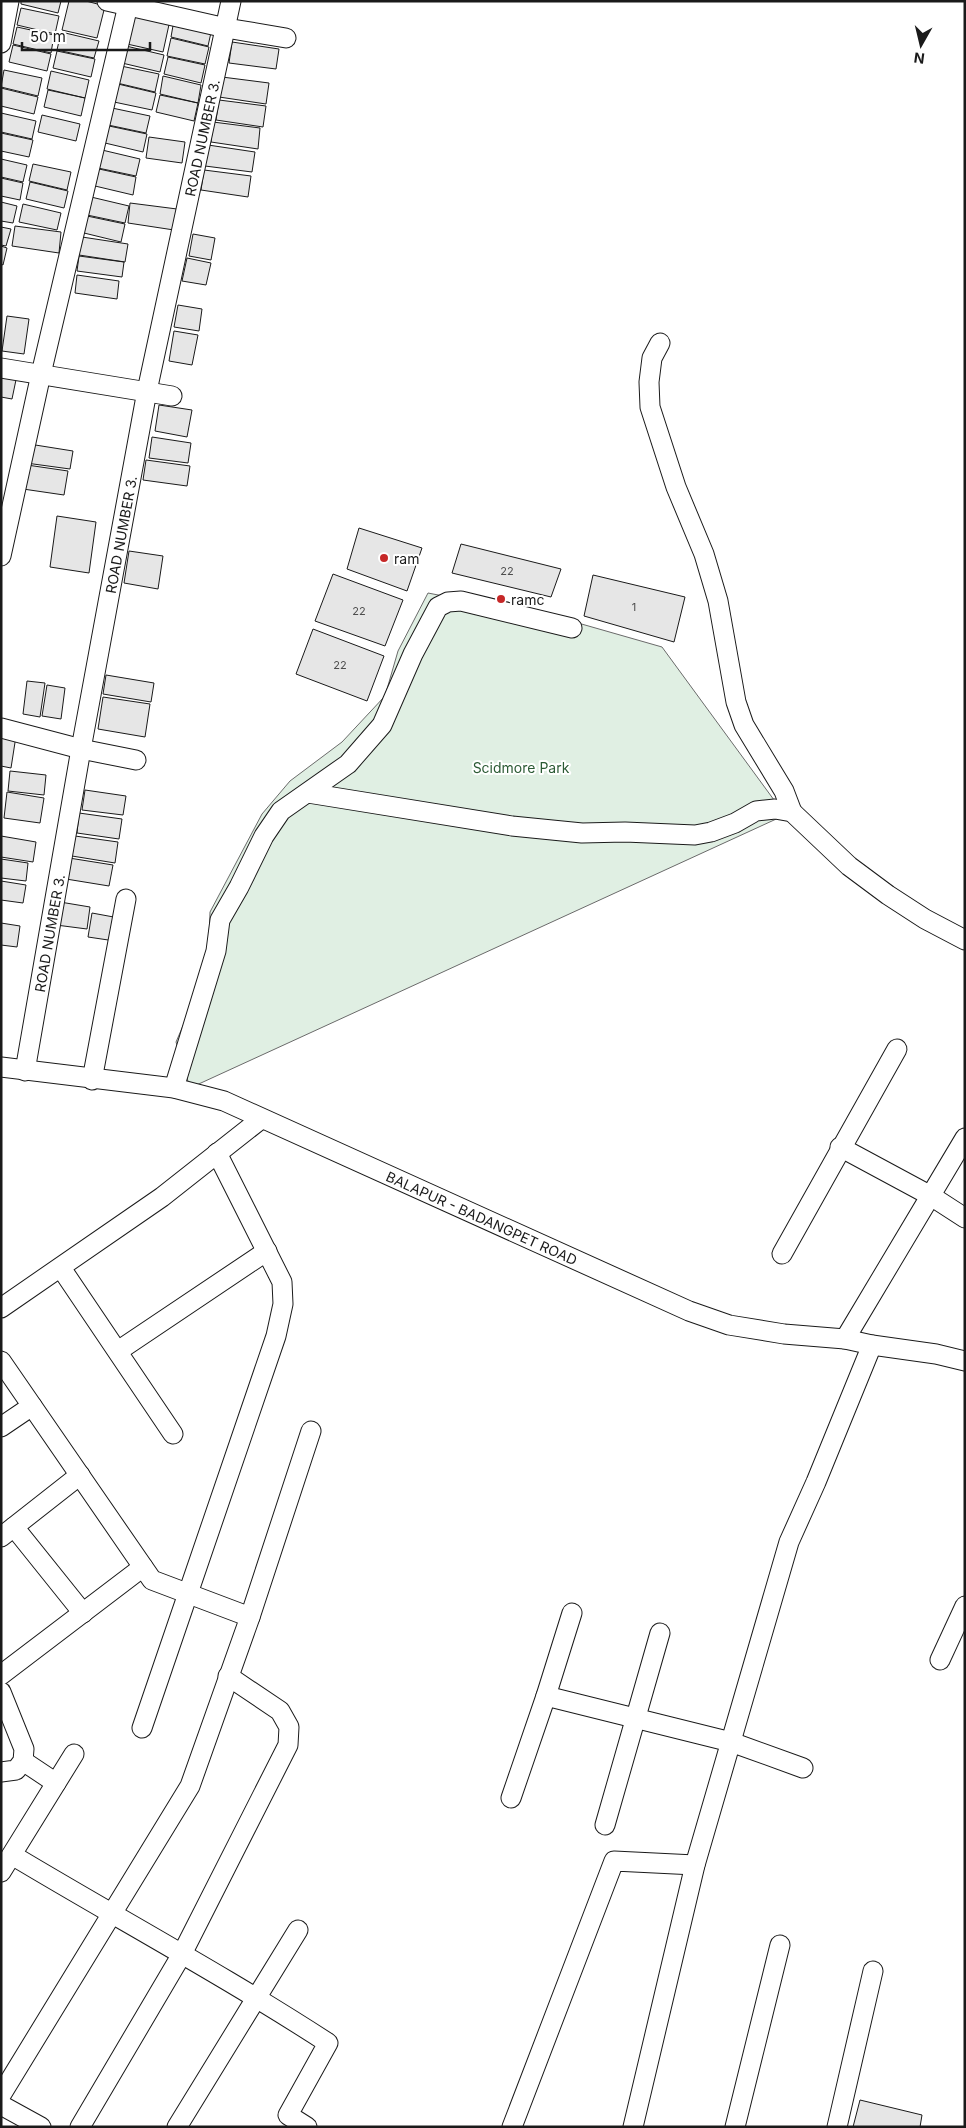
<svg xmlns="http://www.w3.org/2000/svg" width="966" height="2128" font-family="Inter,sans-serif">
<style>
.green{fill:#e0efe3;stroke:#6a6a6a}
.building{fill:#e6e6e6;stroke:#1a1a1a}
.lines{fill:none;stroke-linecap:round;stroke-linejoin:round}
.minor-casing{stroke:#1a1a1a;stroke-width:21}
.minor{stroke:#fff;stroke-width:19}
.poi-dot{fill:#c62828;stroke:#fff;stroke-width:2}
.labels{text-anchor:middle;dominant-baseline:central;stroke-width:4;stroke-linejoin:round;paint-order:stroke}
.number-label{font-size:11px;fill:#4d4d4d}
.street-label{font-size:14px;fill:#1a1a1a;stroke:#fff}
.poi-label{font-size:14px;fill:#1a1a1a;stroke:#fff;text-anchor:start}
.park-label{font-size:14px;fill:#2b5a34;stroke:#fff}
</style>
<rect width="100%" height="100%" fill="#fff"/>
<!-- green -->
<path class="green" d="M428,593L571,621L662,647L785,815L190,1088L176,1042L208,968L210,912L262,814L290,781L342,742L385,696L398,651Z"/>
<!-- building -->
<path class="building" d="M21,1H61L58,13L21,4Z
M69,1H86L105,6L97,38L62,30Z
M21,8L59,16L55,34L17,25Z
M135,12L170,20L163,52L127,44Z
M174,20L212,28L208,46L171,37Z
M17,27L54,35L51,53L13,44Z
M61,32L99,41L94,58L57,50Z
M171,38L209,47L205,64L167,56Z
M232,42L279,49L276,69L229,63Z
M13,45L51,54L47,71L9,62Z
M126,46L164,55L160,72L122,63Z
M57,51L95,59L91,77L53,68Z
M168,57L205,65L201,83L164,74Z
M121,66L159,74L155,92L117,83Z
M4,70L42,78L38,96L1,87Z
M51,71L89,80L85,98L47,89Z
M163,76L201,85L198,103L160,94Z
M222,77L269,83L266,104L219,97Z
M118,84L156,93L152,110L114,102Z
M1,88L38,97L34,114L1,106Z
M48,90L85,98L81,116L44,107Z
M160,95L198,103L194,121L156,112Z
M219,100L266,106L263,127L216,120Z
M112,108L150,116L146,133L108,125Z
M1,113L36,121L32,139L1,132Z
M42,115L80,124L76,141L38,132Z
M213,122L260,128L258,149L211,142Z
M109,126L147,134L143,152L105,143Z
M1,133L33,140L29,157L1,151Z
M149,137L185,142L182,163L146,158Z
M208,145L255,152L252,172L205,166Z
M102,150L140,159L136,176L98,168Z
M1,159L27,165L23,182L1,177Z
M33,164L71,172L67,190L29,181Z
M99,169L136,177L133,195L95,186Z
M204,170L251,176L248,197L201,190Z
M1,178L23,183L20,200L1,196Z
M30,182L68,191L64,208L26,199Z
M91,197L129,206L125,223L87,215Z
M1,202L17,206L13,223L1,221Z
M130,203L177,209L174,230L128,223Z
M23,204L61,213L57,230L19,222Z
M87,216L125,224L121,242L84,233Z
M15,226L61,232L59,253L12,246Z
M1,227L11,229L6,246L1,245Z
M193,234L215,238L211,260L189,256Z
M82,237L128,244L125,262L79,255Z
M1,246L7,248L3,265L1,264Z
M79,256L124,262L122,277L77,271Z
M187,258L211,263L206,285L182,281Z
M77,275L119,281L117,299L75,293Z
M178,305L202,309L199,331L174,327Z
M7,316L29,319L24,354L2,351Z
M174,331L198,335L192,365L169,361Z
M1,372L17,375L12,399L1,397Z
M159,405L192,410L187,437L155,431Z
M152,437L191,443L188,463L149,458Z
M29,444L73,451L70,469L26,463Z
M146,460L190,466L187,486L143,480Z
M27,465L68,471L64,495L23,489Z
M57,516L96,522L89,573L50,567Z
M359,528L422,548L407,591L347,569Z
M461,544L561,569L551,597L452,573Z
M129,551L163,556L158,589L124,583Z
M333,574L403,600L385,646L315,621Z
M593,575L685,597L674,642L584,616Z
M313,629L384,656L367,701L296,674Z
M106,675L154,683L151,702L103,694Z
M27,681L45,683L40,717L23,714Z
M47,685L65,688L61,719L42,716Z
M103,697L150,704L145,737L98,729Z
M1,733L16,736L11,768L1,766Z
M10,771L46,775L44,795L8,791Z
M85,790L126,796L123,815L82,810Z
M7,792L44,798L40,823L4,818Z
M79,813L122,819L119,839L77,833Z
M1,836L36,842L33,862L1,857Z
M75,836L118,842L115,863L72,856Z
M69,858L113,865L109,886L66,879Z
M1,859L28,863L26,881L1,878Z
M1,881L26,885L23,903L1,900Z
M60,902L90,907L87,929L56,925Z
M92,913L119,918L115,941L88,937Z
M1,923L20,926L17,947L1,945Z
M860,2100L922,2115L920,2127H853Z"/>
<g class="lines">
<!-- minor casing -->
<g class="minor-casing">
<g id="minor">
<path d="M107,1L226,28L286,38"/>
<path d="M1,43L9,1"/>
<path d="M660,343L652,358L649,382L650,407L676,487L704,554L718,601L736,702L744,725L784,791L792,812"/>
<path d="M1,368L172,396"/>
<path d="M1,556L41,374L129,1"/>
<path d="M1,728L81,749L136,760"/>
<path d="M308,793L512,826L582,833L625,832L695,835L711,832L735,823L756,811L775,809L792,812L849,866L888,895L925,919L965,940"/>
<path id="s1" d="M1,1067L174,1088L224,1101L689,1311L729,1325L784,1334L845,1339L872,1345L936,1354L965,1361"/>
<path id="s2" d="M25,1071L81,749L147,391L231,1"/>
<path d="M92,1080L126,899"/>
<path d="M174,1088L216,951L220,920L239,887L264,836L281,811L348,764L382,725L413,654L438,607L448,602L461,601L572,628"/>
<path d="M840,1147L931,1196L965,1218"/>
<path d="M782,1254L897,1049"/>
<path d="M61,1268L173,1434"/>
<path d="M1,1308L162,1197L261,1119"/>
<path d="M845,1339L965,1138"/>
<path d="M118,1351L267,1251"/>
<path d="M1,1361L152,1580L250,1617"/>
<path d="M1,1427L32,1406"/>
<path d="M14,1527L83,1613"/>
<path d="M1,1537L80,1475"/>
<path d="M940,1660L965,1606"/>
<path d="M1,1675L143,1567"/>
<path d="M1,1692L24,1749L23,1761L16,1770L1,1772"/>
<path d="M546,1696L731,1742L803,1768"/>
<path d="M142,1728L276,1336L283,1304L282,1282L217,1153"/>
<path d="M23,1761L56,1783"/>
<path d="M511,1798L546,1696L572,1613"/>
<path d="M605,1825L660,1633"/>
<path d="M12,1855C117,1918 225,1976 328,2043L288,2115L307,2127"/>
<path d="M1,1872L74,1754"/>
<path d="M1,2095L190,1786L250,1617L311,1431"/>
<path d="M1,2105L41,2127"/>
<path d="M80,2127L182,1954L288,1745L289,1727L280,1711L228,1676"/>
<path d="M177,2127L298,1930"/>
<path d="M512,2127L614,1861L695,1865"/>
<path d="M633,2127L695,1865L789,1542L816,1482L872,1345"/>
<path d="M735,2127L780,1945"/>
<path d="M837,2127L873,1971"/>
</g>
</g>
<!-- minor -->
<use href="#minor" class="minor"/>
</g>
<!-- markers -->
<g class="poi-dot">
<circle cx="384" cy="558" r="5"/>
<circle cx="501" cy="599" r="5"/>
</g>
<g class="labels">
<!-- number labels -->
<g class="number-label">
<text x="507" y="571">22</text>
<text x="634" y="607">1</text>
<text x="359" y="611">22</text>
<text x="340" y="665">22</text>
</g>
<!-- street labels -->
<g class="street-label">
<text stroke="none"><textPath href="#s2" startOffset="950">ROAD NUMBER 3.</textPath></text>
<text stroke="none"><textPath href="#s2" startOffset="545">ROAD NUMBER 3.</textPath></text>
<text stroke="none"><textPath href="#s2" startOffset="140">ROAD NUMBER 3.</textPath></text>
<text stroke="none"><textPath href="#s1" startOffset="509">BALAPUR - BADANGPET ROAD</textPath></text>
</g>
<!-- poi labels -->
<g class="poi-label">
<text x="394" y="558">ram</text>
<text x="511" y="599">ramc</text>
</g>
<!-- park labels -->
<g class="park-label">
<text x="521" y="767">Scidmore Park</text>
</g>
</g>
<!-- border -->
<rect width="966" height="2128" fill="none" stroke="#1a1a1a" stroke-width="5"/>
<!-- north arrow -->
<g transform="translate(921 45) rotate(188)" stroke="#ffffff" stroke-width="4" paint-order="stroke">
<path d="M0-4L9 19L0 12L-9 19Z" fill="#1a1a1a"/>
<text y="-8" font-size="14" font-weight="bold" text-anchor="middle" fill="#1a1a1a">N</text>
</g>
<!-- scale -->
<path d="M22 42v8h128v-8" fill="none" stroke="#1a1a1a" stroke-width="2.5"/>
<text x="30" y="42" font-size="15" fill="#1a1a1a" stroke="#ffffff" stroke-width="4" paint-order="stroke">50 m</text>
</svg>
